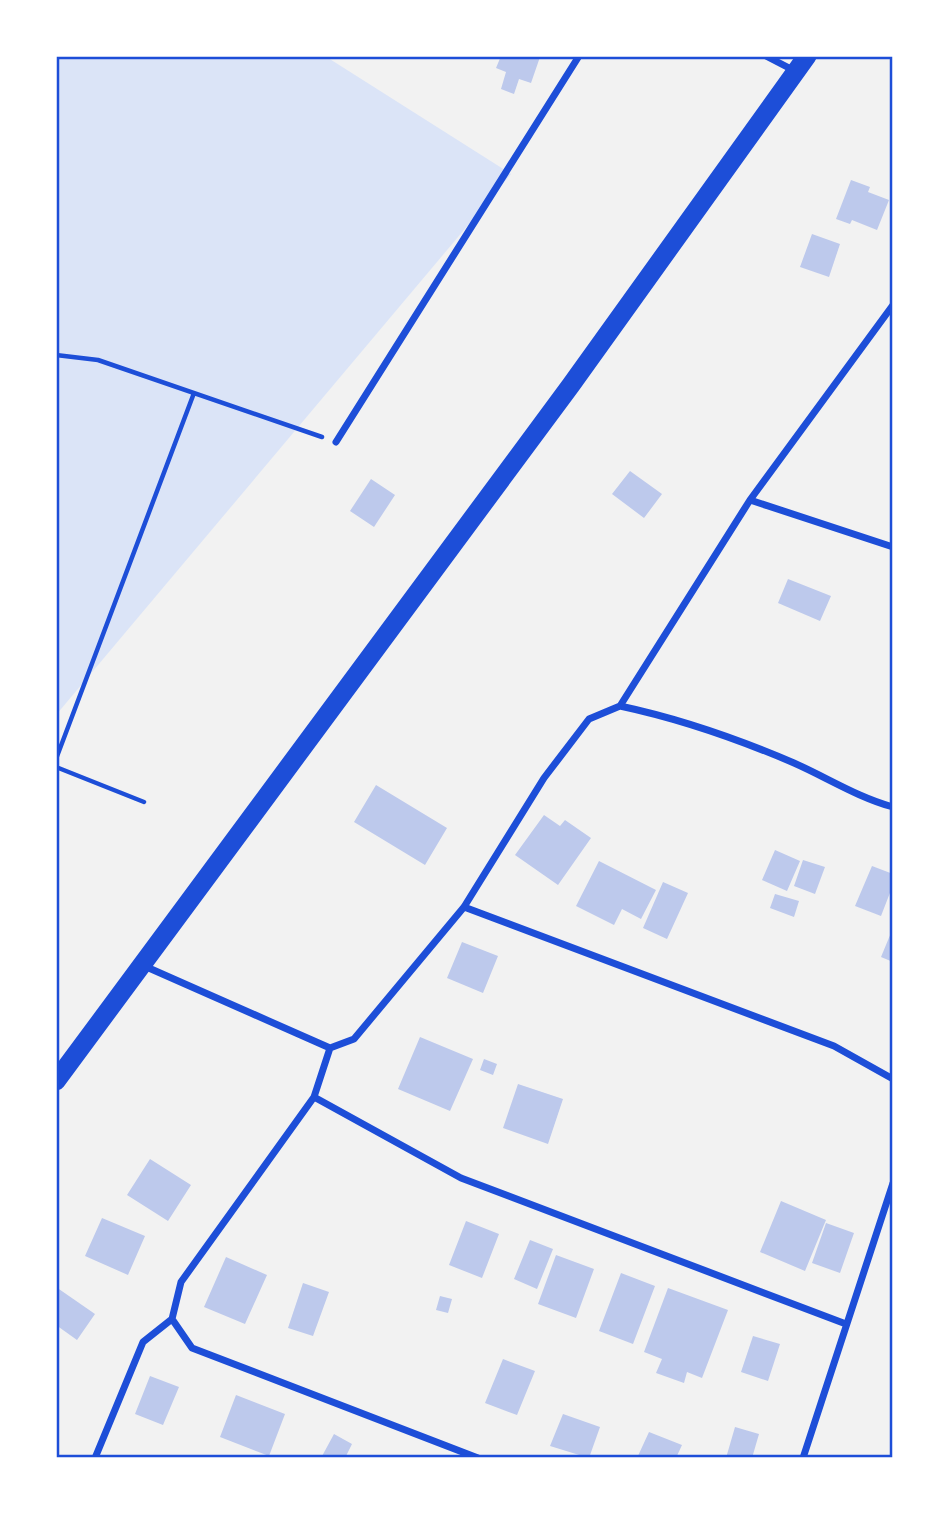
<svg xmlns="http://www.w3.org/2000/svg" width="949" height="1514" font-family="Raleway,sans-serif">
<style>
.green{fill:#dbe4f7}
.building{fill:#bdc9ec}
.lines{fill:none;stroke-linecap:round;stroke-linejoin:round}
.path{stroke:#1d4ed8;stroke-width:4.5}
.minor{stroke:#1d4ed8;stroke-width:7}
.trunk{stroke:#1d4ed8;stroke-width:19}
.neatline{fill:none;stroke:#1d4ed8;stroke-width:2.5}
</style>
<rect width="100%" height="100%" fill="#f2f2f2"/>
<!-- green -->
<path class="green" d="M56,56H325L511,174L56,715Z"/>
<!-- building -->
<path class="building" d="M501,56L540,57L531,83L519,79L514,94L501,89L506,72L496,68Z
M851,180L870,187L868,192L889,200L877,230L852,220L850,224L836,219Z
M812,234L840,244L829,277L800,267Z
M630,471L662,494L644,518L612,494Z
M371,479L395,495L374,527L350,511Z
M788,579L831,596L820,621L778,603Z
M376,785L447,828L425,865L354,822Z
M544,815L560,826L565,820L591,838L558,885L515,855Z
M775,850L800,861L787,891L762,880Z
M803,860L825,867L815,894L794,886Z
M599,861L656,890L641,919L622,909L614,925L576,906Z
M872,866L893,874V885L881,916L855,906Z
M663,882L688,893L667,939L643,928Z
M775,894L799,901L794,917L770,908Z
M893,928V962L881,957Z
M462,942L498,956L483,993L447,978Z
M420,1037L473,1059L450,1111L398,1089Z
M484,1059L497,1064L493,1075L480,1070Z
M518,1084L563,1099L548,1144L503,1128Z
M150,1159L191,1185L168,1221L127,1195Z
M781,1201L826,1220L805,1271L760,1252Z
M102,1218L145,1236L128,1275L85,1256Z
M466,1221L499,1234L482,1278L449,1265Z
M826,1223L854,1233L840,1273L812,1263Z
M530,1240L553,1249L537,1289L514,1279Z
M556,1255L594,1269L576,1318L538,1304Z
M226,1257L267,1275L245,1324L204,1307Z
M621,1273L655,1286L633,1344L599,1331Z
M303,1283L329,1292L313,1336L288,1328Z
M56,1287L95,1314L77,1340L56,1325Z
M668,1288L728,1310L702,1378L687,1372L684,1383L656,1373L662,1359L644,1352Z
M440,1296L452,1299L448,1313L436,1310Z
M753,1336L780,1344L768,1381L741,1372Z
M503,1359L535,1371L517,1415L485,1403Z
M150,1376L179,1387L163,1425L135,1414Z
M236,1395L285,1414L269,1456L220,1437Z
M563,1414L600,1427L589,1458L550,1446Z
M735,1427L759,1434L752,1458H726Z
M649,1432L682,1445L676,1458H637Z
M334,1434L352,1444L345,1458H321Z"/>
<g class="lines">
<!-- path -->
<path class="path" d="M56,355L98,360L322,437
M56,759L194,393
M56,767L144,802"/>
<!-- minor -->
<path class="minor" d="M766,56L793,70
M336,442L579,56
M750,500L893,547
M620,706C681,719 738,739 794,763C828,778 857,797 893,807
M464,907L834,1046L893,1079
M142,965L330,1048L354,1039L464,907L544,778L589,719L620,706L750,500L893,305
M330,1048L314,1097L181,1282L172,1319L192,1348L478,1458
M314,1097L461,1178L846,1324
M95,1458L143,1342L172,1319
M803,1458L893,1183"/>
<!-- trunk -->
<path class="trunk" d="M56,1081L571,385L807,56"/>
</g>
<!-- border -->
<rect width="949" height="1514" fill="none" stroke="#ffffff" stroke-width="116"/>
<rect x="58" y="58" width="833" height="1398" class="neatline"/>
</svg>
